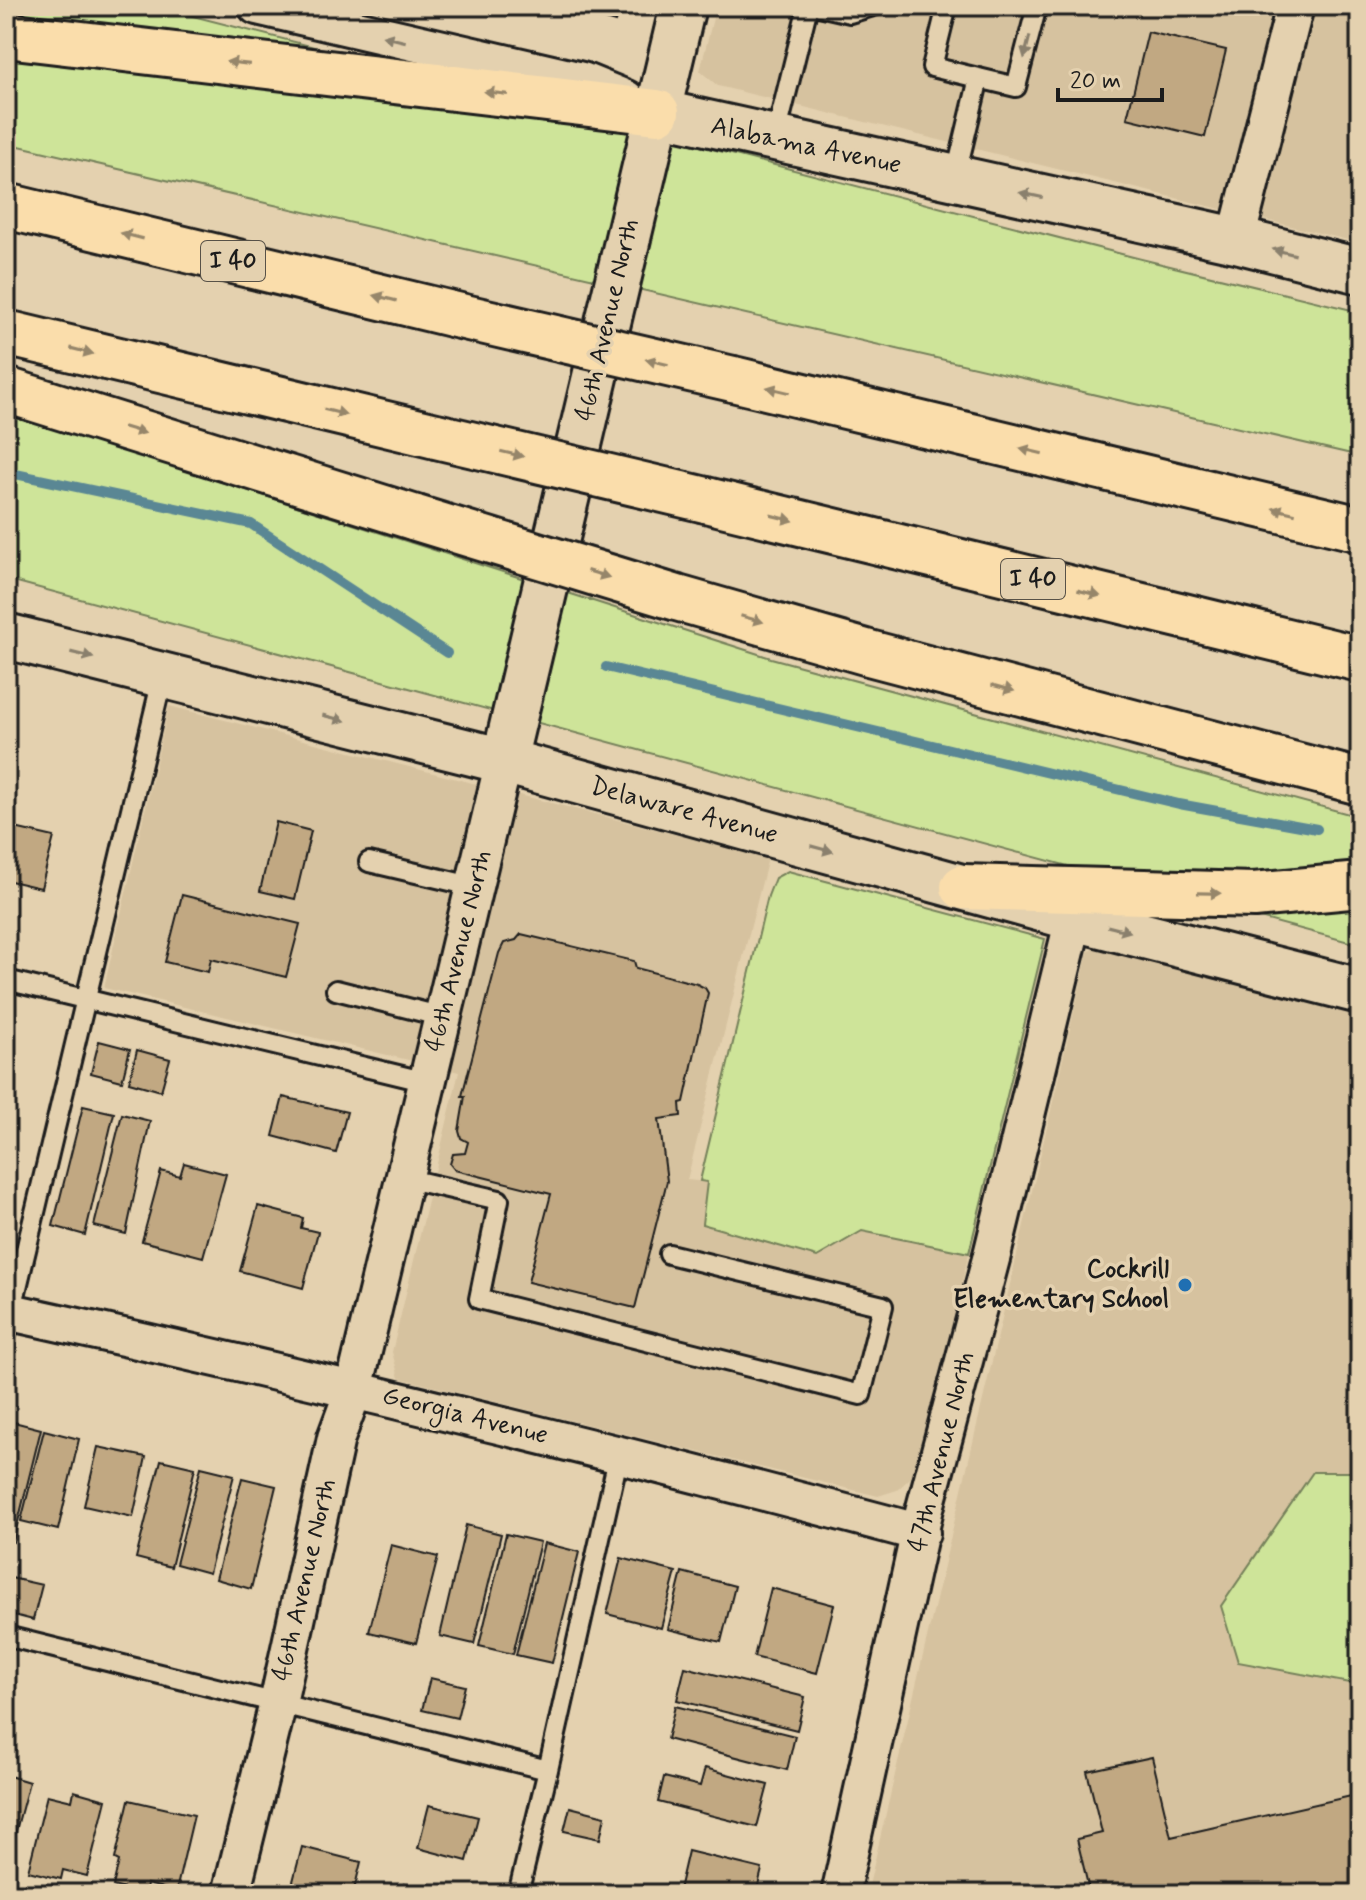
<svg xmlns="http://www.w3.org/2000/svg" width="1366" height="1900" font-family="Mynerve,sans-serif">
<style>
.built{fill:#d6c29f}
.green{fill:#cee499;stroke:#75805a;stroke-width:2}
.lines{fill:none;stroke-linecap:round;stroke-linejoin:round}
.stream{stroke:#5a8794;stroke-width:10}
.building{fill:#c1a882;stroke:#1c1c1c;stroke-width:2}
.service-casing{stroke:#1c1c1c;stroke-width:24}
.minor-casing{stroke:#1c1c1c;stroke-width:42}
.secondary-casing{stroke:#1c1c1c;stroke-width:50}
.motorway-casing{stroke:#1c1c1c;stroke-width:50}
.service{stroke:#e4d1af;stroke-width:18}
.minor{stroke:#e4d1af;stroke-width:36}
.secondary{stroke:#e4d1af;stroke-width:44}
.motorway{stroke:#faddab;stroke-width:44}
.motorway-bridge-casing{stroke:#1c1c1c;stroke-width:50;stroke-linecap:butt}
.motorway-bridge{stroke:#faddab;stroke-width:44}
.oneway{fill:#8a806d}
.oneway2{fill:#96866b}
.poi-dot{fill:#1f6fb2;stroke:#e4d1af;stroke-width:3}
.labels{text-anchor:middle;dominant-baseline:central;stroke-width:7;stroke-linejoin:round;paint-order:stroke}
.shield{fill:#e4d1af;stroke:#585248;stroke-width:2}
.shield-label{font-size:24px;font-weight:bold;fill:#1c1c1c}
.street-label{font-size:26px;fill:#1c1c1c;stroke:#e4d1af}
.poi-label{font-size:26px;font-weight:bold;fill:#1c1c1c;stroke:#e4d1af;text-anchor:end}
</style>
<rect width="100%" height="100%" fill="#e4d1af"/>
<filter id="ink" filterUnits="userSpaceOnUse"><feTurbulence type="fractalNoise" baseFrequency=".0125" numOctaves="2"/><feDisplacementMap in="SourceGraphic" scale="16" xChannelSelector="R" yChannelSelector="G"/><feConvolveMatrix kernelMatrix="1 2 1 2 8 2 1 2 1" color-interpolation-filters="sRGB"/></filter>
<g filter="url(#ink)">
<!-- built -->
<path class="built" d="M716,6H1360V243L718,86L700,71Z
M169,706L768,858L687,1180L707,1182L702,1225L817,1257L862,1231L969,1253L917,1472L897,1490L878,1496L399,1378L392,1352L459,1072L104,988Z
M1099,945L1360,1006V1894H867L1088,952Z"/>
<!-- green -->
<path class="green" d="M6,6H154L1141,259L1360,312V456L6,143Z
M6,413L771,658L1360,817V945L6,579Z
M788,871L1045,939L969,1253L862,1231L817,1257L702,1224L707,1182L700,1181L768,896L775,878Z
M1313,1472H1360V1685L1238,1662L1221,1606Z"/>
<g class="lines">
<!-- stream -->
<path class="stream" d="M6,472L251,524L447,653
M606,667L1179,804L1317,829"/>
</g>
<!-- building -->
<path class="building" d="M562,6H620L615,22Z
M1148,32L1226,50L1205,137L1127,118Z
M276,822L311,831L295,899L260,891Z
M6,826L54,837L41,888L6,880Z
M182,895L300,924L286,977L211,959L208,972L165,962Z
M521,934L634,961L636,968L697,984L705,988L708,993L684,1102L680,1103L681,1116L659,1119L667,1181L635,1308L528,1282L551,1194L455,1170L450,1164L453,1154L465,1153L468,1142L461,1138L459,1131L465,1096H462L499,953L504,943L516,940Z
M99,1041L130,1049L122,1081L91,1073Z
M137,1050L170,1059L161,1091L129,1082Z
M283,1097L347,1112L336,1153L273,1136Z
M83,1106L114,1113L85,1235L53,1226Z
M122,1114L150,1121L126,1234L94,1226Z
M184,1163L226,1174L203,1257L142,1241L161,1171L180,1176Z
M258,1206L303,1218L301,1228L318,1232L303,1288L240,1271Z
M6,1420L41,1429L13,1542L6,1540Z
M44,1430L79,1439L58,1530L21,1521Z
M98,1447L146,1457L133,1517L84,1506Z
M161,1460L195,1468L171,1567L136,1558Z
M201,1467L234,1475L209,1573L176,1564Z
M242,1478L276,1486L251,1589L216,1579Z
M466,1525L501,1534L474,1644L440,1636Z
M506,1534L540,1542L513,1654L479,1646Z
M544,1543L579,1552L552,1663L516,1655Z
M391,1545L438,1557L416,1643L369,1632Z
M621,1558L676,1572L661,1628L607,1614Z
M682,1572L735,1586L721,1642L668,1629Z
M11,1578L42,1585L33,1620L6,1613V1598Z
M771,1588L834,1605L817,1673L754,1657Z
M685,1667L805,1697L797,1730L677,1700Z
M430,1678L465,1686L457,1718L422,1710Z
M675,1706L795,1736L787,1770L667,1739Z
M1152,1757L1171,1837L1360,1794V1894H1090L1077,1839L1102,1833L1087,1771Z
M705,1768L768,1785L757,1827L658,1802L664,1777L700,1786Z
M6,1775L29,1782L10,1853L6,1852Z
M74,1791L106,1800L87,1876L63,1870L61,1879L28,1871L47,1795L72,1801Z
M129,1800L194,1815L176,1891L147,1884L145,1894L113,1886L119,1861L115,1859Z
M429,1805L478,1817L467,1861L418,1848Z
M570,1807L605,1816L600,1839L564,1831Z
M302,1847L361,1862L353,1894H306L291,1889Z
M688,1851L762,1869L756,1894H678Z
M404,1884L442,1894H402Z"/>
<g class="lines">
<!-- service casing -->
<g class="service-casing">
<path id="service" d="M819,6L850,13L873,6
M947,6L932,67L1016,87L1037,6
M775,139L808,6
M955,178L979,78
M369,862L476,887
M6,980L427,1082
M336,990L443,1017
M404,1178L499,1200L479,1299L861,1395L883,1306L669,1254
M6,1334L163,675
M6,1636L548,1770
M518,1894L548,1770L619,1454"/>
</g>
<!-- minor casing -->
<g class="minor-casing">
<path id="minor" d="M257,6L582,81L626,99
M1236,240L1295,6
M6,1311C313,1378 618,1452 921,1533
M231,1894L278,1703L336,1438L354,1389L504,761
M840,1894L925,1508L992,1255L1074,918"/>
</g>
<!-- secondary casing -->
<g class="secondary-casing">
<path id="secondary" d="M657,112L1236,240L1360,271
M6,636L504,761L1074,918L1360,991
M504,761L683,6"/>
</g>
<!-- motorway casing -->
<g class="motorway-casing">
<path id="motorway" d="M6,35L657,112
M6,206L460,316
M6,333L436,436
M733,379L1360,529
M6,390L416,518
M706,500L1360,659
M677,598L869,653L1360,782
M963,887L1254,895L1360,885"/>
</g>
<!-- service -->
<use href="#service" class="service"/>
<!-- minor -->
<use href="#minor" class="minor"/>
<!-- secondary -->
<use href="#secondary" class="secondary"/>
<!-- motorway -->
<use href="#motorway" class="motorway"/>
<!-- motorway-bridge casing -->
<g class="motorway-bridge-casing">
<path id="motorway-bridge" d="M460,316L733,379
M436,436L706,500
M416,518L677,598"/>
</g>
<!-- motorway-bridge -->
<use href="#motorway-bridge" class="motorway-bridge"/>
</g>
<!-- one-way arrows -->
<defs><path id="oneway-solid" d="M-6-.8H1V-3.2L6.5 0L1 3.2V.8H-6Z" transform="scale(2)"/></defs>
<g class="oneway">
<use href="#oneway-solid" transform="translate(394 39) rotate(-167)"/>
<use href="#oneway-solid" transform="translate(1027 47) rotate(104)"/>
<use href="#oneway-solid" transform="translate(1031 195) rotate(-168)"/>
<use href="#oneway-solid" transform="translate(1284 252) rotate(-166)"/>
<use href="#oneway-solid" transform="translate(82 655) rotate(14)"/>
<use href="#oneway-solid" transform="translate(334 718) rotate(14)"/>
<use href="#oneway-solid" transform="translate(822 849) rotate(15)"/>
<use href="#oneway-solid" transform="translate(1119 929) rotate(14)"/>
</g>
<g class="oneway2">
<use href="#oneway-solid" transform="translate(238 63) rotate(-173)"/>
<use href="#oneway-solid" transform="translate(496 93) rotate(-173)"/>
<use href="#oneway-solid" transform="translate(132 236) rotate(-166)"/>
<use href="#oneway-solid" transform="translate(385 298) rotate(-166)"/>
<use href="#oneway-solid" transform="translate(82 351) rotate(14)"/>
<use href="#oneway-solid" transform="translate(657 362) rotate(-167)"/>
<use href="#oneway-solid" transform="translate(778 390) rotate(-167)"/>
<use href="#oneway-solid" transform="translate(335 412) rotate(14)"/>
<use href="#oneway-solid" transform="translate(134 430) rotate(17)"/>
<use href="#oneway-solid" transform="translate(1031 451) rotate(-167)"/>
<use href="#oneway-solid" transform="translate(512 454) rotate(13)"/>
<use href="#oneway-solid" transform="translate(1284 511) rotate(-167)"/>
<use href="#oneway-solid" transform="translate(782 518) rotate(14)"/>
<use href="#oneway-solid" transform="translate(598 574) rotate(17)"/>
<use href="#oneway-solid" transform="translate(1089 593) rotate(14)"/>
<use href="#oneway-solid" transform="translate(752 619) rotate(16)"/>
<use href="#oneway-solid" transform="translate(1003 688) rotate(15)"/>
<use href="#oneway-solid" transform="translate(1209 893) rotate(1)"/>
</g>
</g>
<!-- markers -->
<circle class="poi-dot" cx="1185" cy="1285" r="8"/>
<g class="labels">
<!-- shield labels -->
<g class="shield">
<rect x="201" y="241" width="64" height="40" rx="6"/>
<rect x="1001" y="559" width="64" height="40" rx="6"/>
</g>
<g class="shield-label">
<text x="233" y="261">I 40</text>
<text x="1033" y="579">I 40</text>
</g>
<!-- street labels -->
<g class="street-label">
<text transform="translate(806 146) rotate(12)">Alabama Avenue</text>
<text transform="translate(608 320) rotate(-77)">46th Avenue North</text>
<text transform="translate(684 811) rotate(15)">Delaware Avenue</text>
<text transform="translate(459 951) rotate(-76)">46th Avenue North</text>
<text transform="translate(465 1416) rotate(14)">Georgia Avenue</text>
<text transform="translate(942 1452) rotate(-76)">47th Avenue North</text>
<text transform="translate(305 1580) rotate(-77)">46th Avenue North</text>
</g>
<!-- poi labels -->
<g class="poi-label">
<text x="1169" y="1270">Cockrill<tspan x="1169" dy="30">Elementary School</tspan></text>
</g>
</g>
<!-- margin -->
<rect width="1366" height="1900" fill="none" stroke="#e4d1af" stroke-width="32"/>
<rect x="16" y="16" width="1334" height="1868" fill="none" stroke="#1c1c1c" stroke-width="3" filter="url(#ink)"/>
<!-- scale -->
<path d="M1058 88v12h104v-12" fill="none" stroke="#1c1c1c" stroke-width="4"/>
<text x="1070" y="88" font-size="24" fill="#1c1c1c" stroke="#e4d1af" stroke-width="6" paint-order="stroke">20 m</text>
</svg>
